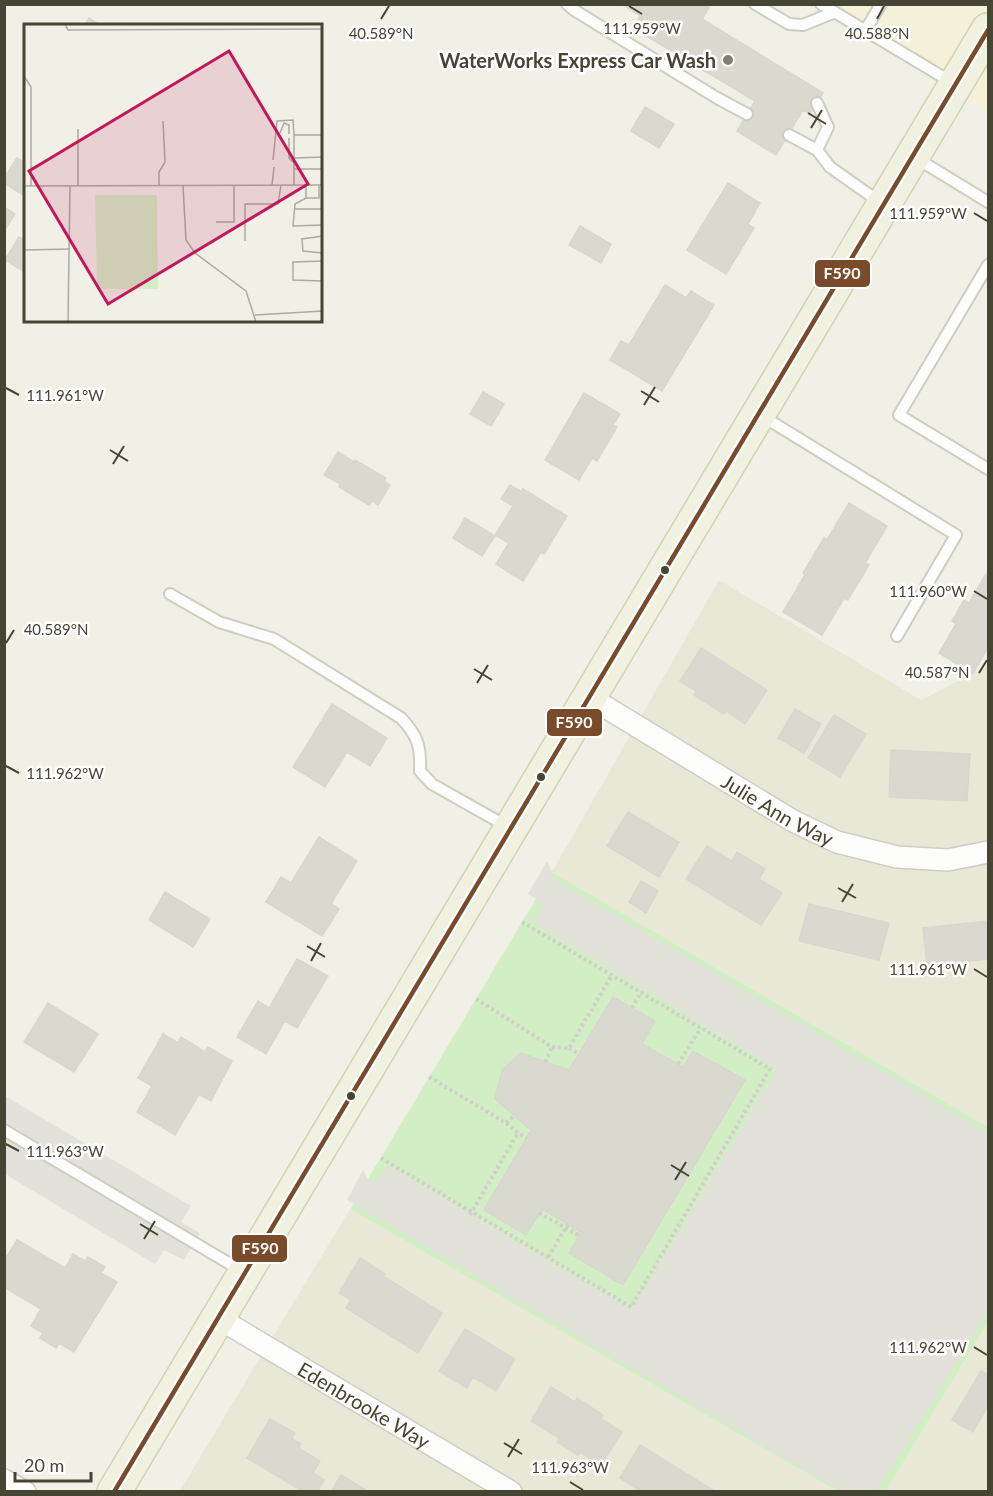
<svg xmlns="http://www.w3.org/2000/svg" width="993" height="1496" font-family="Lato,sans-serif">
<style>
.residential{fill:#e9e8d7}
.commercial{fill:#f4f1d8}
.green{fill:#d2eec4}
.parking{fill:#e2e1da}
.building{fill:#d9d9cf;stroke:#d8d7cd;stroke-width:1.5}
.lines{fill:none;stroke-linecap:round;stroke-linejoin:round}
.service-casing{stroke:#cecec5;stroke-width:14}
.minor-casing{stroke:#cecec5;stroke-width:24}
.primary-casing{stroke:#d4d3b2;stroke-width:36}
.path{stroke:#d1d0c8;stroke-width:4;stroke-dasharray:3 3;stroke-linecap:butt}
.service{stroke:#fdfdfb;stroke-width:10}
.minor{stroke:#fdfdfb;stroke-width:21}
.primary{stroke:#f1f1e2;stroke-width:33}
.bus-1-casing{stroke:#fff;stroke-width:9}
.bus-1{stroke:#7a4b2a;stroke-width:4.5}
.ticks{fill:none;stroke:#464433;stroke-width:2}
.poi-dot{fill:#828072;stroke:#fff;stroke-width:2}
.bus-dot{fill:#464433;stroke:#fff;stroke-width:2}
.labels{text-anchor:middle;dominant-baseline:central;stroke-width:5;stroke-linejoin:round;paint-order:stroke}
.poi-label{font-size:20px;font-weight:bold;fill:#464433;stroke:#fff;text-anchor:end}
.street-label{font-size:20px;fill:#464433;stroke:#fff}
.inset-road{fill:none;stroke:#acab9f;stroke-width:1.5}
.view{fill:#c2185b;fill-opacity:0.15;stroke:#c2185b;stroke-width:3}
.inset-edge{fill:none;stroke:#464433;stroke-width:3}
.ticks-label{font-size:15px;text-anchor:middle;fill:#464433;stroke:#fff;stroke-width:5;stroke-linejoin:round;paint-order:stroke}
.line-badge{stroke:#fff;stroke-width:2}
.badge-label{font-size:16px;text-anchor:middle;font-weight:bold;fill:#fff}
</style>
<rect width="100%" height="100%" fill="#f0f0e7"/>
<!-- residential -->
<path class="residential" d="M719,580L921,700L988,666V1127L552,872Z
M350,1209L837,1491L179,1492Z
M988,1322V1491H886Z"/>
<!-- commercial -->
<path class="commercial" d="M809,5H988V111Z"/>
<!-- green -->
<path class="green" d="M552,872L988,1127V1322L886,1491H837L350,1209Z"/>
<!-- parking -->
<path class="parking" d="M547,861L556,881L988,1133V1312L877,1491H841L347,1200L363,1170L369,1181L377,1180L381,1176L388,1165L632,1311L777,1069L533,922L542,906L541,902L528,894Z
M5,1096L191,1206L181,1222L200,1233L184,1260L164,1250L155,1264L5,1174Z"/>
<!-- building -->
<path class="building" d="M622,4H703L709,8L702,19L823,93L810,114L803,110L776,155L737,131L755,101L633,28L640,16Z
M89,18L102,26H84Z
M645,107L674,124L659,148L631,131Z
M17,158L26,163V197L4,183V178Z
M728,183L760,203L748,224L754,228L726,274L687,250Z
M4,207L15,214L6,228H4Z
M580,226L611,244L601,263L569,245Z
M19,237L26,241V273L5,260Z
M665,285L686,298L691,291L714,305L662,391L610,360L621,341L629,345Z
M483,392L504,404L491,426L470,414Z
M584,393L620,414L613,425L617,427L597,461L592,458L579,480L545,460Z
M338,452L354,462L355,460L386,478L384,481L390,485L378,505L372,501L369,505L339,487L340,484L324,475Z
M510,485L522,492L523,489L567,516L544,554L541,552L523,581L496,564L509,543L495,535L513,506L501,499Z
M849,503L887,526L865,563L869,565L848,600L844,598L822,635L783,612L805,575L803,573L824,538L827,540Z
M465,518L495,536L482,556L453,538Z
M986,574L988,575V647L973,674L939,653L956,624L952,621L964,600L969,603Z
M701,648L767,690L745,724L726,711L724,714L694,695L696,691L680,681Z
M332,704L387,738L370,766L347,752L325,787L293,767Z
M795,709L821,724L804,753L778,738Z
M834,715L866,734L840,777L808,758Z
M891,750L970,754L967,801L889,797Z
M628,812L679,842L659,877L607,846Z
M319,837L357,861L331,904L339,909L322,936L266,902L281,877L291,883Z
M707,846L732,861L737,852L765,869L759,879L782,893L761,925L686,879Z
M641,881L658,891L646,913L629,902Z
M165,892L210,919L193,947L149,920Z
M809,904L889,923L879,960L799,941Z
M988,921V959L927,966L923,928Z
M297,959L328,976L297,1028L285,1021L266,1054L237,1037L258,1001L269,1008Z
M613,997L655,1021L642,1044L683,1067L693,1051L745,1080L623,1285L569,1253L581,1232L542,1209L526,1235L484,1210L531,1130L495,1099L502,1070L521,1053L569,1070Z
M48,1003L98,1034L74,1072L24,1042Z
M163,1034L178,1043L181,1037L205,1052L208,1047L232,1061L211,1101L199,1094L175,1135L137,1112L152,1086L138,1078Z
M17,1240L65,1268L73,1254L85,1261L88,1257L105,1267L101,1273L117,1282L74,1352L59,1343L56,1348L40,1338L43,1333L31,1326L41,1309L4,1287V1261Z
M360,1258L385,1274L383,1276L442,1313L418,1353L346,1308L351,1300L339,1293Z
M465,1329L515,1359L496,1391L473,1377L467,1388L439,1371Z
M981,1371L988,1375V1405L973,1432L952,1420Z
M551,1387L575,1402L577,1398L603,1415L601,1419L622,1432L601,1465L580,1452L578,1455L557,1442L559,1438L531,1421Z
M270,1419L295,1433L292,1439L301,1444L298,1448L320,1461L313,1473L324,1480L317,1492H304L247,1458Z
M640,1445L716,1492H642L620,1478Z
M341,1475L369,1492H331Z"/>
<g class="lines">
<!-- service casing -->
<g class="service-casing">
<path id="service" d="M567,4L574,10L717,98L747,114
M755,4L789,24L803,25L835,12
M821,4L953,83
M865,31L881,4
M789,135L817,150L830,167L881,203
M817,150L828,127L817,103
M916,158L988,202
M988,265L899,415L988,469
M762,416L956,535L897,636
M170,594L219,622L274,639L401,718C418,736 421,747 420,771L432,784L508,827
M4,1130L242,1271"/>
</g>
<!-- minor casing -->
<g class="minor-casing">
<g id="minor">
<path id="s1" d="M589,697L793,821L837,842L897,857L948,860L988,852"/>
<path id="s2" d="M218,1318L511,1492"/>
<path d="M4,1480L25,1492"/>
</g>
</g>
<!-- primary casing -->
<g class="primary-casing">
<path id="primary" d="M114,1492L988,30"/>
</g>
<!-- path -->
<path class="path" d="M476,999L552,1047L569,1048L612,975
M632,1008L641,992
M569,1048L579,1054
M545,1062L552,1047
M678,1064L701,1028
M429,1077L506,1123L518,1133L527,1138
M506,1123L515,1115
M381,1158L631,1307L770,1069L522,922
M539,1213L579,1235
M470,1215L518,1133
M548,1257L568,1224"/>
<!-- service -->
<use href="#service" class="service"/>
<!-- minor -->
<use href="#minor" class="minor"/>
<!-- primary -->
<use href="#primary" class="primary"/>
<!-- bus-1 casing -->
<g class="bus-1-casing">
<path id="bus-1" d="M114,1492L988,30"/>
</g>
<!-- bus-1 -->
<use href="#bus-1" class="bus-1"/>
</g>
<!-- ticks -->
<path class="ticks" d="M629,6L642,14M381,19L389,6M877,19L884,6M808,113L826,124M811,128L822,110M974,213L987,221M6,388L19,395M641,391L659,402M644,405L655,387M110,450L128,461M113,464L124,446M974,591L987,599M6,643L14,630M474,669L492,680M979,673L987,660M477,683L488,665M6,766L19,773M838,888L856,898M842,902L853,884M307,946L325,957M311,961L321,943M974,969L987,977M6,1144L19,1151M671,1165L689,1176M675,1180L686,1162M140,1224L158,1235M144,1239L155,1221M974,1347L987,1355M504,1443L522,1454M508,1457L519,1439M570,1482L583,1490"/>
<!-- markers -->
<circle class="poi-dot" cx="728" cy="60" r="6"/>
<g class="bus-dot">
<circle cx="665" cy="570" r="5"/>
<circle cx="541" cy="777" r="5"/>
<circle cx="351" cy="1096" r="5"/>
</g>
<g class="labels">
<!-- poi labels -->
<g class="poi-label">
<text x="716" y="60">WaterWorks Express Car Wash</text>
</g>
<!-- street labels -->
<g class="street-label">
<text stroke="none"><textPath href="#s1" startOffset="220">Julie Ann Way</textPath></text>
<text stroke="none"><textPath href="#s2" startOffset="170">Edenbrooke Way</textPath></text>
</g>
</g>
<!-- overview -->
<g transform="translate(24 24)">
<rect width="298" height="298" fill="#f0f0e7"/>
<path d="M71,171H133L134,265H73Z" fill="#d2eec4"/>
<path class="inset-road" d="M41,0L44,6L299,5M0,52L7,63V162M54,105V162M256,109L260,99L265,101V110M265,114V134L270,139M270,134L299,133M249,136L253,97L269,96L270,111M270,145H299M248,161L250,143M270,161V111H299M282,161V174L271,180L269,202L299,201M0,162L299,161M135,162V148L141,138L139,97M159,162L162,216L171,229L222,267L232,298M282,174H295V161M271,185H299M192,198H210V162M299,212L278,215L279,227L299,229M221,217V180H254L257,161M0,226L46,225M299,237L269,238V256L299,257M231,291L299,287M44,298L46,162"/>
<path class="view" d="M205,27L284,160L84,280L5,147Z"/>
<rect width="298" height="298" class="inset-edge"/>
</g>
<g class="ticks-label">
<text x="642" y="34">111.959°W</text>
<text x="877" y="39">40.588°N</text>
<text x="381" y="39">40.589°N</text>
<text x="928" y="219">111.959°W</text>
<text x="65" y="401">111.961°W</text>
<text x="928" y="597">111.960°W</text>
<text x="56" y="635">40.589°N</text>
<text x="937" y="678">40.587°N</text>
<text x="65" y="779">111.962°W</text>
<text x="928" y="975">111.961°W</text>
<text x="65" y="1157">111.963°W</text>
<text x="928" y="1353">111.962°W</text>
<text x="570" y="1473">111.963°W</text>
</g>
<g class="line-badge">
<rect x="814" y="259" width="57" height="29" rx="6" fill="#7a4b2a"/>
<rect x="546" y="708" width="57" height="29" rx="6" fill="#7a4b2a"/>
<rect x="231" y="1234" width="57" height="29" rx="6" fill="#7a4b2a"/>
</g>
<g class="badge-label">
<text x="842" y="279">F590</text>
<text x="574" y="728">F590</text>
<text x="260" y="1254">F590</text>
</g>
<!-- border -->
<rect width="993" height="1496" fill="none" stroke="#464433" stroke-width="12"/>
<!-- scale -->
<path d="M15 1472v9h76v-9" fill="none" stroke="#464433" stroke-width="3"/>
<text x="24" y="1472" font-size="18" fill="#464433" stroke="#ffffff" stroke-width="4.5" paint-order="stroke">20 m</text>
</svg>
